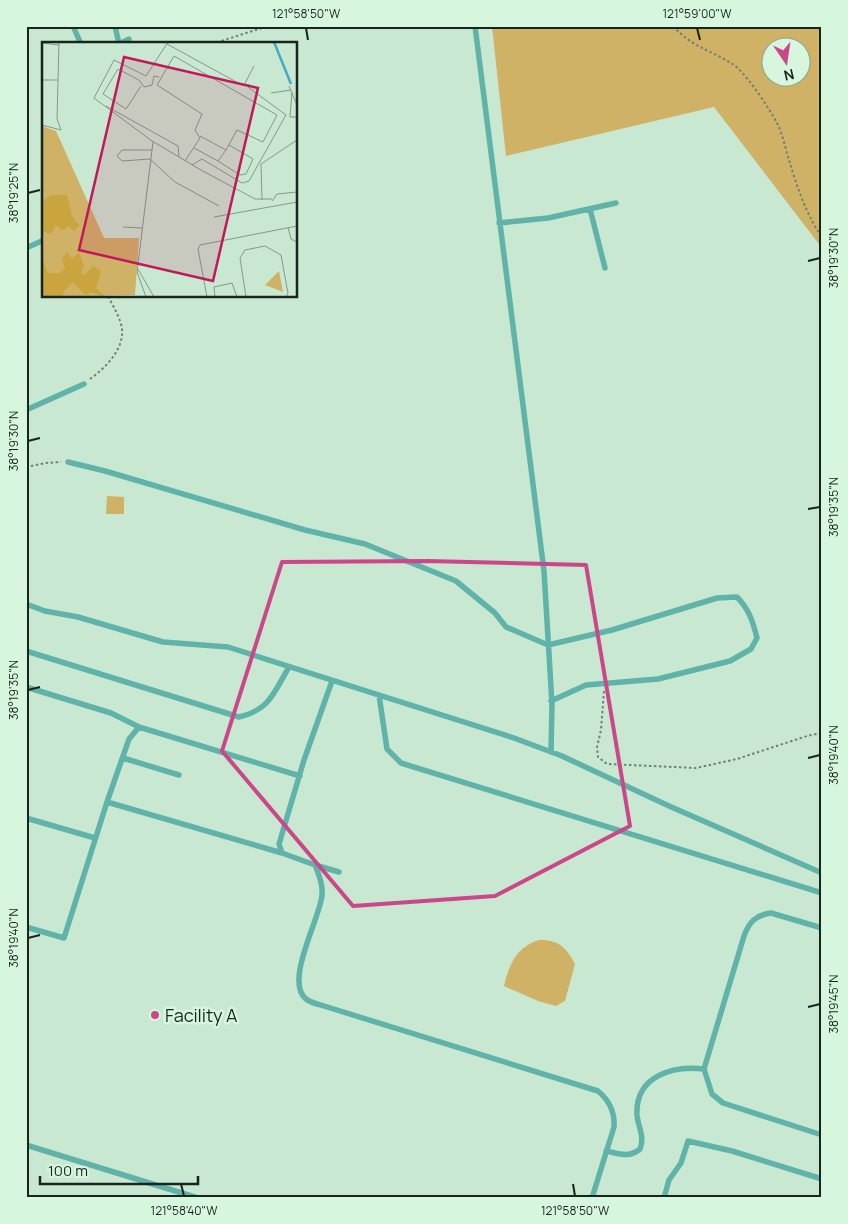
<svg xmlns="http://www.w3.org/2000/svg" width="848" height="1224" font-family="Manrope,sans-serif">
<style>
.green{fill:#cfb266;fill-rule:evenodd}
.lines{fill:none;stroke-linecap:round;stroke-linejoin:round}
.path{stroke:#6e8373;stroke-width:2;stroke-dasharray:2.5 2.5;stroke-linecap:butt}
.service{stroke:#5fb3a9;stroke-width:5.5}
.marked{fill:none;stroke:#cb478a;stroke-width:4;stroke-linejoin:round}
.ticks{fill:none;stroke:#19241c;stroke-width:2}
.poi-dot{fill:#cb478a;stroke:#d6f6de;stroke-width:2}
.labels{text-anchor:middle;dominant-baseline:central;stroke-width:5;stroke-linejoin:round;paint-order:stroke}
.poi-label{font-size:18px;fill:#19241c;stroke:#d6f6de;text-anchor:start}
.inset-river{fill:none;stroke:#42abc5;stroke-width:2.5}
.inset-road{fill:none;stroke:#839a89;stroke-width:1}
.view{fill:#c2185b;fill-opacity:0.15;stroke:#c2185b;stroke-width:2.5}
.inset-edge{fill:none;stroke:#19241c;stroke-width:2.5}
.neatline{fill:none;stroke:#19241c;stroke-width:2}
.ticks-label{font-size:12px;text-anchor:middle;fill:#19241c}
</style>
<rect width="100%" height="100%" fill="#c9e8d1"/>
<!-- green -->
<path class="green" d="M492,26H822V248L714,107L506,156ZM770,48H800V78H770Z
M107,496L124,497V514H106Z
M539,940C558,939 567,948 575,964L565,1001L556,1006L538,1001L504,986C509,965 516,947 539,940Z"/>
<g class="lines">
<!-- path -->
<path class="path" d="M673,26C692,47 708,49 731,63C745,71 769,108 777,123C783,134 785,148 789,160C796,184 807,217 822,237
M212,44L268,26
M90,379C108,366 129,344 120,321C117,312 112,304 108,296
M26,467L46,463L61,462
M604,691L601,730L597,747L598,757L607,764L696,768L737,759L807,736L822,733"/>
<!-- service -->
<path class="service" d="M73,26L81,44
M115,26L119,44
M475,26L544,571L552,704L551,752
M119,44L129,39
M590,209L605,268
M499,223L548,218L616,203
M26,248L44,240
M26,410L84,384
M68,462L105,471L305,530L365,544L456,581L495,613L506,627L548,645L612,630L717,598L737,597C749,609 753,622 757,638L751,649L730,661L658,679L586,685L551,701
M26,604L45,611L78,617L163,642L228,647L514,738L562,756L669,806L822,873
M26,651L239,717C270,710 274,692 289,667
M332,681L304,760L279,844L282,853L315,865C319,875 323,885 322,895C320,919 284,981 306,999C311,1003 318,1004 324,1006L598,1091C610,1101 615,1112 614,1127L592,1198
M26,687L111,713L139,727
M379,695L387,749L401,763L822,893
M123,758L179,775
M26,818L95,838
M282,853L107,802L129,739L139,727L300,776
M315,865L339,872
M26,927L64,938L107,802
M822,928L771,913C756,915 749,922 744,936L704,1069L712,1094L723,1103L822,1135
M26,1145L198,1198
M606,1151C620,1154 629,1158 640,1149C645,1136 638,1127 637,1115C635,1076 673,1065 704,1069
M26,1197L30,1198
M664,1198L669,1180L681,1163L688,1141L732,1151L822,1179"/>
</g>
<!-- marked area -->
<path class="marked" d="M428,561L586,565L630,826L495,896L353,906L222,751L282,562Z"/>
<!-- ticks -->
<path class="ticks" d="M306,28L308,40M697,28L700,40M28,193L40,190M808,261L820,258M28,441L40,438M808,509L820,507M28,690L40,687M808,758L820,755M28,938L40,935M808,1007L820,1004M181,1184L184,1196M573,1184L575,1196"/>
<!-- markers -->
<circle class="poi-dot" cx="155" cy="1015" r="5"/>
<g class="labels">
<!-- poi labels -->
<g class="poi-label">
<text x="165" y="1015">Facility A</text>
</g>
</g>
<!-- overview -->
<g transform="translate(42 42)">
<rect width="255" height="255" fill="#c9e8d1"/>
<path d="M0,84L14,89L62,196H97L93,253L0,255ZM237,229L241,250L223,243Z" fill="#cfb266"/>
<path d="M9,153H25L30,174L37,183L32,189L27,184L21,188L14,183L9,192L0,189V160ZM25,210L30,217L37,210L42,224L39,231L43,233L51,224L59,229L54,246L63,255L49,250L43,253L31,240L21,250L22,255H0V217L6,231H18L23,226L20,217Z" fill="#caa53d"/>
<path class="inset-river" d="M232,0L249,42"/>
<path class="inset-road" d="M17,0L15,77L19,88M126,0L104,34L72,18L52,56L110,99L159,128L213,157H230M0,1L17,3M125,2L200,43H208M0,38H16M202,43L212,24M99,44L84,67L61,52L76,27L97,38L102,45L110,43L112,34L117,35M247,44L255,63M250,50L248,75H255M229,51L249,48M64,64L136,104L137,115M0,83L19,88M152,106L176,119L184,108L158,94M110,108H80L75,114L80,119L108,117L133,140L177,164M143,119L158,96L153,88L160,72L115,43L132,14L235,73L221,100L195,88L184,108M176,119L198,133L204,132L211,117L187,103M150,123L160,117L200,141L207,139L244,73L206,45M220,158L219,122L255,98M230,159L235,152L255,150M172,175L255,160M81,185L100,186M246,185L249,197L255,200M96,227L112,255M104,255L95,230L111,100M165,255L156,207L158,203L255,184M173,255L172,245L190,241L195,255M204,255L198,216L203,208L223,204L239,213L246,251L244,255"/>
<path class="view" d="M82,15L216,46L171,239L37,208Z"/>
<rect width="255" height="255" class="inset-edge"/>
</g>
<!-- border -->
<rect width="848" height="1224" fill="none" stroke="#d6f6de" stroke-width="55"/>
<!-- north arrow -->
<g transform="translate(786 62) rotate(167)"><circle r="24" fill="#d6f6de" stroke="#8aa290"/>
<path d="M0-4L9 19L0 12L-9 19Z" fill="#cb478a"/>
<text y="-8" font-size="14" font-weight="bold" text-anchor="middle" fill="#19241c">N</text>
</g>
<!-- scale -->
<path d="M40 1176v8h158v-8" fill="none" stroke="#19241c" stroke-width="2.5"/>
<text x="48" y="1176" font-size="15" fill="#19241c" stroke="#d6f6de" stroke-width="4" paint-order="stroke">100 m</text>
<rect x="28" y="28" width="792" height="1168" class="neatline"/>
<g class="ticks-label">
<text x="306" y="18">121°58'50"W</text>
<text x="697" y="18">121°59'00"W</text>
<text transform="translate(14 193) rotate(-90)" y="4">38°19'25"N</text>
<text transform="translate(834 258) rotate(-90)" y="4">38°19'30"N</text>
<text transform="translate(14 441) rotate(-90)" y="4">38°19'30"N</text>
<text transform="translate(834 507) rotate(-90)" y="4">38°19'35"N</text>
<text transform="translate(14 690) rotate(-90)" y="4">38°19'35"N</text>
<text transform="translate(834 755) rotate(-90)" y="4">38°19'40"N</text>
<text transform="translate(14 938) rotate(-90)" y="4">38°19'40"N</text>
<text transform="translate(834 1004) rotate(-90)" y="4">38°19'45"N</text>
<text x="184" y="1215">121°58'40"W</text>
<text x="575" y="1215">121°58'50"W</text>
</g>
</svg>
